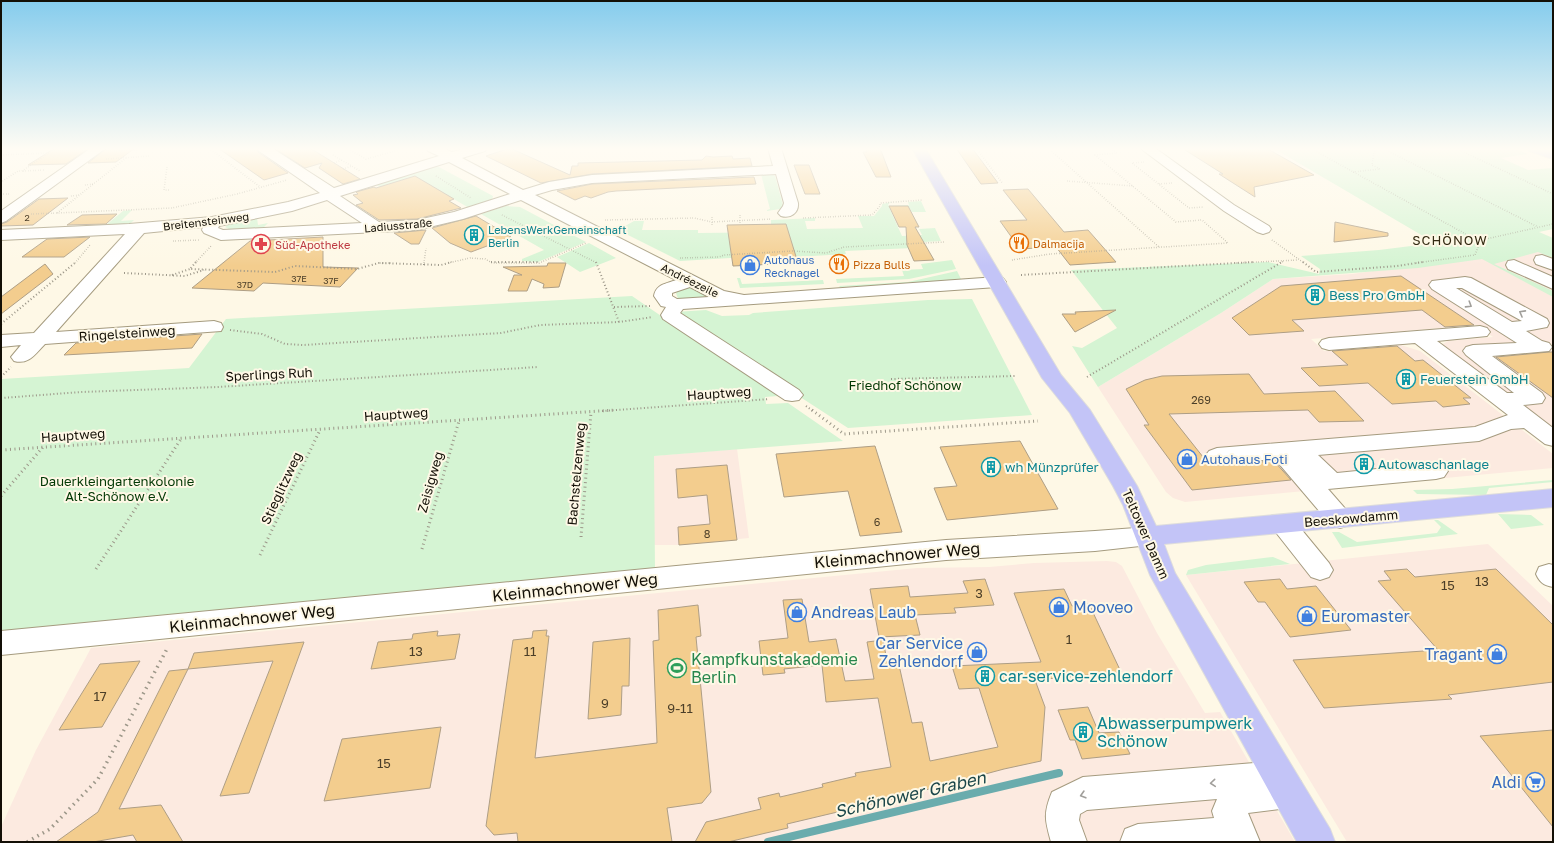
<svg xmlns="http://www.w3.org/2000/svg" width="1554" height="843" font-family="'Golos Text',sans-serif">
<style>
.commercial{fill:#fceae0}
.green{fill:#d5f4d3}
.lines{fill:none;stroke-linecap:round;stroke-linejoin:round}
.stream{stroke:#6aacad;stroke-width:8}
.building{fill:#f3cd8e;stroke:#ae9e85}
.minor-casing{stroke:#a59b7f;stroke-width:2}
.major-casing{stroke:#dedddc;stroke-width:2}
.path-far3{stroke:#9c9789;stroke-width:1.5;stroke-dasharray:0.5 2;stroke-linecap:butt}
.path-far2{stroke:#9c9789;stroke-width:2;stroke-dasharray:1 2.5;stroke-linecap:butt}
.path-far1{stroke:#9c9789;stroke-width:3;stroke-dasharray:1 3.5;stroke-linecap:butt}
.path{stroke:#9c9789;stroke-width:3.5;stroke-dasharray:1.5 4.5;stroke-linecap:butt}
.minor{fill:#fff;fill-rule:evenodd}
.major{fill:#c3c4f7;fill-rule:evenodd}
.oneway{stroke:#a19f9b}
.labels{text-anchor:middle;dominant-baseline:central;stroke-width:4;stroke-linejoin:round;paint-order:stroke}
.far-number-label{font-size:9px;fill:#4b3e28}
.far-street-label{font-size:11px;fill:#130f06;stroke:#fef8e6}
.far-culture-label{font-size:11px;fill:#0d838f;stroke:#fef8e6;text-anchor:start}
.far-food-label{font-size:11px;fill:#c56008;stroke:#fef8e6;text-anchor:start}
.far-health-label{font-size:11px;fill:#be3a42;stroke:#fef8e6;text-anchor:start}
.far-shop-label{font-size:11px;fill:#366cbe;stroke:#fef8e6;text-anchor:start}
.number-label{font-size:11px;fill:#4b3e28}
.far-quarter-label{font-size:13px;letter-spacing:1px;fill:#342b13;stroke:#fef8e6}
.culture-label{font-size:13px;fill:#0d838f;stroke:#fef8e6;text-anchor:start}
.street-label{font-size:13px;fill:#130f06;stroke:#fef8e6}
.park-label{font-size:13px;fill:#023804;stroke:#fef8e6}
.shop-label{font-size:13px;fill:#366cbe;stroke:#fef8e6;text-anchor:start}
.near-number-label{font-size:13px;fill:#4b3e28}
.near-street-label{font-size:16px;fill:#130f06;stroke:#fef8e6}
.near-shop-label{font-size:16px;fill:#366cbe;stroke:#fef8e6;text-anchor:start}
.near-leisure-label{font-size:16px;fill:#27864d;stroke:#fef8e6;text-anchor:start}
.near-culture-label{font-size:16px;fill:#0d838f;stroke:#fef8e6;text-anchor:start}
.near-water-label{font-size:17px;font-style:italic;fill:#1b4649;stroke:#fef8e6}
</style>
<rect width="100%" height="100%" fill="#fef8e6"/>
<!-- commercial -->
<path class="commercial" d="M1553,245V430L1444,348L1443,344L1448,341L1493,337L1476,325L1311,339L1324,351L1401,345L1420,351L1553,454V468L1185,502L1173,498L1166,492L1098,387L1221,313L1273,279L1352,274Z
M737,449L749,538L679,545H654L653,456Z
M1488,544L1553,606V842H1347L1186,575Z
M1107,561L1116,562L1122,566L1157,633L1205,713L1220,712L1295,842H1V827L36,750L91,648L917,568L989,567L1034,563Z"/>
<!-- green -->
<path class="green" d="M1273,148H1512L1528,154L1501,158L1528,170L1553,168V229L1539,232L1553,238V258L1538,252L1494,264L1553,291V297L1482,259L1418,268L1273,279L1221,313L1098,387L1072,346L1082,348L1117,328L1071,270L1268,262L1319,274L1320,269L1301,256L1379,250L1435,243Z
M437,166L493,196L492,200L469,208L415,176L380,187L376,185Z
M761,174H771L775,176L783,205L780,209L767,211V210L770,209Z
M921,201L926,212H912L908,206L889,207L902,236L922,235L919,229L935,228L941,241L924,242L928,249L913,248L845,251L846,254L796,257L795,254L680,261L618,230L634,221H644L642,230H698V233L783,232L771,225V220L815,218V221H805L807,229L863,228L858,216H874L882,206V204L892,202L888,204L889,206L909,205L908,202Z
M506,206L520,207L586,242L538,262L522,261V259L544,250L481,214Z
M132,210L121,221L134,220L129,225L105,226L123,211Z
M257,218L258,225L268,223L263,228L229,229L225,227L231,223Z
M589,243L616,258L580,272L557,257Z
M952,260L956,269L909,279L837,283L836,279L904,276L902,270L923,269L921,264Z
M957,271L961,279L909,284L840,287L839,286L908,282Z
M737,278H740L742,284L823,280L824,284L740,288Z
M683,288H696L715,298L678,299L676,293Z
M632,296L778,396L765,397L766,404L788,403L843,441L654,456L655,569L1,631V379L189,368L226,319Z
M972,299L1032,415L848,428L672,314L675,312L706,310L722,316L749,315L753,313L928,300Z
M1553,480V482L1489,488L1486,495L1417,494L1413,490L1452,489Z
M1498,514L1531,515L1544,525L1511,529Z
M1434,520H1438L1458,534L1342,548L1332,532H1339L1357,542L1437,533L1441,527Z
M1273,557L1290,564L1186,575L1188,570L1206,565Z"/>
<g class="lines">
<!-- stream -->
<path class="stream" d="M768,842L1059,773"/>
</g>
<!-- building -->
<path class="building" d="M55,148H89L66,164L28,165Z
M107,148H135L116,162L88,163Z
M218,148H257L258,152L288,173L264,180Z
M274,148H310L360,179L343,184L319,168L322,163L305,168Z
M866,148H880L891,177H876L863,152H867Z
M956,148H972L998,183L981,184Z
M1182,148H1266L1314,175L1254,187L1255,197L1219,174H1223Z
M507,149H512L570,175L572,166H578V163L702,160L706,156L713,157L732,156L733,159L750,158L752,166L592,174L541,183L486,156Z
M794,165H809L820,194H805Z
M415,176L454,199L449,201L461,208L417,219L379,220L356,205L363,203L353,195L358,194L356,192L374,187L376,188Z
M754,177L756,184L616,191L608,192L591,198L585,196L575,200L557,191L592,184Z
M1028,189L1064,232L1088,230L1116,262L1070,265L1056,247L1020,249L1000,221L1027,220L1003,190Z
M68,198L33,225L1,226V224L7,222L39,199Z
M889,206H908L919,227H915L934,260L914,261L907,245L906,227H899Z
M117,214L106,224L67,225L82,215Z
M476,216L511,237L471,252L450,243L432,228Z
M1335,222L1388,233V236L1334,242Z
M786,224L798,263L733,266L727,225Z
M426,230L419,244H411L394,233Z
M90,237L64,257H22L47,239Z
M323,237V267L358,268L340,287L263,283L254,291L192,288L250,241Z
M548,263H566L559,287L543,288L544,284L532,279L527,291H508L514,275H522L503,267L547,266Z
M45,264L53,274L1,314V297Z
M1401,276L1474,325L1445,327L1422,310L1292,320L1304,331L1249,335L1232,318L1281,286Z
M1116,310L1075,332L1062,314H1076L1075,312Z
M202,334L192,348L64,355L76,343Z
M1397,346L1415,361L1423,360L1471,398H1463L1470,404L1443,407L1436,401L1392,404L1368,383L1319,386L1301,368L1348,365L1332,351Z
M1549,352H1553V398L1496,357Z
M1249,374L1264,394L1335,391L1364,421L1319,422L1308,410L1169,414L1207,462L1217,465L1274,461L1291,480L1192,490L1144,425H1149L1126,389L1145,380L1162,376Z
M1020,441L1058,509L947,520L934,488L957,486L940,447Z
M875,446L902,532L860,536L848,491L784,497L776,454Z
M727,465L737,540L679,545L678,527L710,524L707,495L678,498L676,469Z
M1407,569L1415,577L1496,569L1553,625V682L1448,695L1452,699L1324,708L1293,660L1438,650L1378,581L1391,580L1384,571Z
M985,579L994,605L954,608L956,613L915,615L920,635L879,637L870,589L908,586L910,597L968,593L963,581Z
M1280,579L1287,589L1316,586L1351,630L1290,637L1265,602H1258L1244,582Z
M1064,589L1072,606L1089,604L1121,672L1035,680L1045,707L1041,761L1004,769L888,800L787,824L788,828L766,833L728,842H695L706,822L761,809L758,798L779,793L780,797L823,787L822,784L856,776L855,773L891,767L878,698L826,702L822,665L784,669L785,673L763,675L759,641L788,638L783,600L802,599L809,642L836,639L845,681L874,679L867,642L883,640L888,666L899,665L912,723L922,722L930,761L998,747L979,688L959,689L952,666L1041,662L1014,593Z
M698,605L701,636L696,637L711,792L702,803L667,808L672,842H518L517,833L494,835L486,826L513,640L532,638L533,631L547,630L546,636H549L535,758L657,743L653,641L659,640L658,610Z
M438,631L437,636L460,634L455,659L371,669L378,642L412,639L413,634Z
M630,638L629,686H622L621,715L588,719L593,642Z
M304,642L249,793L220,796L273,661L188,669L194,653Z
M140,661L102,727L59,730L100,664Z
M188,669L119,809L161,805L183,842H137L133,835L93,842H56L98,812L169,671Z
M1088,707L1099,733L1119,732L1130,754L1082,759L1075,740H1070L1058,710Z
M441,727L430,788L324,801L342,739Z
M1553,730V827L1480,736Z"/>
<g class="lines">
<!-- minor casing -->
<g class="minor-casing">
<path id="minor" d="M91,148H106L6,221L1,223V211Z
M258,148H272L334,188L439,156L428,151L427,148H442L452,152L468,148H486L485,151L462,158L523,190L549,182L592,175L773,166L768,148H781L798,203C799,213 790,219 781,216L778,213L783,206L784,203L776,174L592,183L552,190L535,195L724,291L744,295L997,277L1003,278L1006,282L1003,286L997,287L683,309L680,313L799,390L803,395L799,400L792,401L785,400L663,319L661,315L666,307L661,306L654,296C656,284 666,284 676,280L521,200L463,219L417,230L221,240L204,233L202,230L203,227L144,233L56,332L214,321L221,323L223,327L221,331L45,344C35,354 29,365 14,361L11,357L21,345L1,347V335L34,333L125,234L1,240V230L129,224L212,217L288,202L320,193L259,151ZM449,162L510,194L454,212L417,220L379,222L340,196ZM327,200L362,223L223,230L218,228L219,226L292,211ZM690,287L709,297L677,299L672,296V293Z
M1140,148H1155L1234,205L1269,226L1271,229L1269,232L1263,234L1257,232L1224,211Z
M1542,255L1553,259V270L1536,264L1534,260L1536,256Z
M1514,260L1553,277V289L1508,269L1506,265L1508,261Z
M1465,277L1471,278L1547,319L1549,323L1547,327L1526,331L1542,341L1549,343L1552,347L1549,351L1492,356L1542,393L1545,398L1542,403L1523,405L1553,428V446L1545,444L1524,428L1511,429L1479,441L1318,455L1337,473L1436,463L1444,465L1448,471L1444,477L1436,479L1328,489L1349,513L1353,519L1349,525L1340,528L1331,525L1275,459L1217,464L1209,461L1205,456L1209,451L1217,448L1475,427L1508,415L1415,343L1329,350L1322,348L1319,344L1322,340L1329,338L1480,326L1487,328L1490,332L1487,336L1437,341L1507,393H1514L1466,355L1463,351L1466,347L1473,345L1517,343L1432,289L1429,285L1432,281ZM1456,288H1462L1522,321L1512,322Z
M1283,515L1292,518L1329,563L1333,570L1329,577L1320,580L1311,577L1274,530L1270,524L1274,518Z
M1149,527L1158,529L1162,536L1158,543L1149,545L1095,551L946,560L1,655V631L946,540L1095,531Z
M1549,564L1553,565V587C1544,585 1540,583 1536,574L1539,567Z
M1279,761L1291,766L1295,778L1300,780L1305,792L1300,804L1288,808L1248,813L1260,842H1120L1125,829L1138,824L1214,818L1212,811L1217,799L1087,810L1080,814L1079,820L1087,842H1051C1045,820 1043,814 1052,792L1083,777Z"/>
</g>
<!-- major casing -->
<g class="major-casing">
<path id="major" d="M912,148H925L1061,375L1090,410L1137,486L1156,526L1553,489V507L1164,544L1175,573L1330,829L1335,842H1297L1150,575L1123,505L1113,486L1070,413L1042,378Z
M1527,148H1545L1553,150V159L1529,151Z"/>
</g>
<!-- path-far3 -->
<path class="path-far3" d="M209,148L260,187
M346,148L366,159L406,148
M976,148L1003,184
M1048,148L1159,247
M1310,148L1480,242
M1382,148L1538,227
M1455,148L1553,194
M201,149L208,148
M244,150L251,148
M114,151L164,148
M1,155L49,153L22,171H18L1,182
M333,155L360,171
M126,158L57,213L172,208L237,194L287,180
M106,159L150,156
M1144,162L1132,163L1189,208L1204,207
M334,163L342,160
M167,167L164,190H169
M343,169L352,166
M23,171L44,170
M1353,172L1380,169L1372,165L1374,152L1379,148
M436,176L471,198
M1067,181L1133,186
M1159,184L1172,183
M85,185L93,184
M1,194H10
M71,196L79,195
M31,214L57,213
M502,215L597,263
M740,215V225
M712,217V225
M803,218L872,215L880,206V203L923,200
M605,220L694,218L712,222L772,219
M1272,240L1304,263
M173,241L200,240
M680,258L719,257L724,255L793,251L826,253L844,247L945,242
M1012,260L1050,254L1228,243L1202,220L1176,222L1095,155L1117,153L1110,148
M75,263L90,245
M195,263L212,245
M378,263H391
M424,263L426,248
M448,263L470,258L485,259L492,263H539L586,243
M1236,263L1298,260
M1280,263L1284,261
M1416,263L1475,255L1480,242L1486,239L1553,224"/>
<!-- path-far2 -->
<path class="path-far2" d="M196,262L190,269L275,272L295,266L357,269L379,263L441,265L452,262
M491,262H540
M596,262L619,322
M1303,262L1316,272L1397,266L1423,262
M424,265V262
M124,273L185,276L204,270
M172,275L190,269
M1021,275L1254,262
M614,307L651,306
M1,324L76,262
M230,330L262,334L285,344L303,345L501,333L540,325L619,322L653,317
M1,377L11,367
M1087,377L1282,262
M891,379L1015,376
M1,398L82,392L218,387L538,367
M806,406L813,411
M602,411L769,399"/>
<!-- path-far1 -->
<path class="path-far1" d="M812,410L844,434L1038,421
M1,450L615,410
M1,496L43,447
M581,537L591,412
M422,549L459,421
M260,555L320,430
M96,569L181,439"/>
<!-- path -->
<path class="path" d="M27,842L50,829L98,779L168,647"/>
<!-- minor -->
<use href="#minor" class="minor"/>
<!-- major -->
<use href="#major" class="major"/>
</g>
<!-- one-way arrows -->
<defs><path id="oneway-chevron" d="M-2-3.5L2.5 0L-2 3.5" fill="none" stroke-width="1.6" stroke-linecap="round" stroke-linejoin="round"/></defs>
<g class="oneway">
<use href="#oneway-chevron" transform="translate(1469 305) rotate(32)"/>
<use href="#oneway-chevron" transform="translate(1522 313) rotate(-151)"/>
<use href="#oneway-chevron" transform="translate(1213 783) rotate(175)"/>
<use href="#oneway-chevron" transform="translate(1083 795) rotate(164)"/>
</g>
<!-- sky -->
<linearGradient id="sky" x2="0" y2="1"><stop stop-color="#85cced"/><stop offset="0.56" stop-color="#fffcf4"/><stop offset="1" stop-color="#fffcf4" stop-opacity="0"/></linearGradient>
<rect width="1554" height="266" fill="url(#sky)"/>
<!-- icons -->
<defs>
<g id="building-ring" transform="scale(1)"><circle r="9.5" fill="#fef8e6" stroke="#0f9aa8" stroke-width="1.5"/><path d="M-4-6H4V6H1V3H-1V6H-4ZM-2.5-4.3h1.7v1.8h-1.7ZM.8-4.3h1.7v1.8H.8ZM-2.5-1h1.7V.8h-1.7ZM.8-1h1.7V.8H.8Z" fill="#0f9aa8"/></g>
<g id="restaurant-ring" transform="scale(1)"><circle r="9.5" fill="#fef8e6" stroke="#e8710a" stroke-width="1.5"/><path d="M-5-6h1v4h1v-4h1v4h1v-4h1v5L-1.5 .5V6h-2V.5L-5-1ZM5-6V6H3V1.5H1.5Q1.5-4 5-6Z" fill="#e8710a"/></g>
<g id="pharmacy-ring" transform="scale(1)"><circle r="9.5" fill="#fef8e6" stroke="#e0444e" stroke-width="1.5"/><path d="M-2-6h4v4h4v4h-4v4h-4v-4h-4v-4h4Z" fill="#e0444e"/></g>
<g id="shop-ring" transform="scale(1)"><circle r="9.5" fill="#fef8e6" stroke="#3f7fe0" stroke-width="1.5"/><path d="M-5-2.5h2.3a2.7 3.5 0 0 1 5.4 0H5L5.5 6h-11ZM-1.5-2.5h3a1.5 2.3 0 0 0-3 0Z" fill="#3f7fe0"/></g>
<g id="stadium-ring" transform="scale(1)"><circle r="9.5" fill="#fef8e6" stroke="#2e9e5b" stroke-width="1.5"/><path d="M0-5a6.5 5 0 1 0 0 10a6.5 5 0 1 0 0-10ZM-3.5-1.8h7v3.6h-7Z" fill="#2e9e5b"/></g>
<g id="supermarket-ring" transform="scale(1)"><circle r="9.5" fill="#fef8e6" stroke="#3f7fe0" stroke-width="1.5"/><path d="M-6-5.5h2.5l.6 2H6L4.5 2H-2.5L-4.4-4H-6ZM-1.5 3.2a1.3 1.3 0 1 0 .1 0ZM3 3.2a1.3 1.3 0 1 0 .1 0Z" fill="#3f7fe0"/></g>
</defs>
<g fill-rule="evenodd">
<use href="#building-ring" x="474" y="235"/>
<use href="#restaurant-ring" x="1019" y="243"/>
<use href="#pharmacy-ring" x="261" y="244"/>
<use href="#restaurant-ring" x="839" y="264"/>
<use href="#shop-ring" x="750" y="265"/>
<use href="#building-ring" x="1315" y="295"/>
<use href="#building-ring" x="1406" y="379"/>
<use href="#shop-ring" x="1187" y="459"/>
<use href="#building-ring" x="1364" y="464"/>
<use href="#building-ring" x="991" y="467"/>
<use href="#shop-ring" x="1059" y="607"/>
<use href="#shop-ring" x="797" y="612"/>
<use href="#shop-ring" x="1307" y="616"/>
<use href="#shop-ring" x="977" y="652"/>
<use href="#shop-ring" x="1497" y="654"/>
<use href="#stadium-ring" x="677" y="668"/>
<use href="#building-ring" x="985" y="676"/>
<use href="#building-ring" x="1083" y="732"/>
<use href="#supermarket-ring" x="1535" y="782"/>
</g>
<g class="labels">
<!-- far-number labels -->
<g class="far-number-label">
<text x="27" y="217">2</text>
<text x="299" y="278">37E</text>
<text x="331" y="280">37F</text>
<text x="245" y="284">37D</text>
</g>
<!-- far-street labels -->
<g class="far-street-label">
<text transform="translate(206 221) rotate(-7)">Breitensteinweg</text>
<text transform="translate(398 225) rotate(-5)">Ladiusstraße</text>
<text transform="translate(690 280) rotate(26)">Andréezeile</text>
</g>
<!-- far-culture labels -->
<g class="far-culture-label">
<text x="488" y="229">LebensWerkGemeinschaft<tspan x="488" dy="13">Berlin</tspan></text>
</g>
<!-- far-food labels -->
<g class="far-food-label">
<text x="1033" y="243">Dalmacija</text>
<text x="853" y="264">Pizza Bulls</text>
</g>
<!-- far-health labels -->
<g class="far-health-label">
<text x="275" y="244">Süd-Apotheke</text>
</g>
<!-- far-shop labels -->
<g class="far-shop-label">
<text x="764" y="259">Autohaus<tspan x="764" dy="13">Recknagel</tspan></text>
</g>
<!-- number labels -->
<g class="number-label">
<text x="1201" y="399">269</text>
<text x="877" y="521">6</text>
<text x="707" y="533">8</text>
</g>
<!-- far-quarter labels -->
<g class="far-quarter-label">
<text x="1450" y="240">SCHÖNOW</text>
</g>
<!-- culture labels -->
<g class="culture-label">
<text x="1329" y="295">Bess Pro GmbH</text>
<text x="1420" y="379">Feuerstein GmbH</text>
<text x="1378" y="464">Autowaschanlage</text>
<text x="1005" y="467">wh Münzprüfer</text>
</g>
<!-- street labels -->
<g class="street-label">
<text transform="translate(127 333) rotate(-4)">Ringelsteinweg</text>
<text transform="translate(269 374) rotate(-3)">Sperlings Ruh</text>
<text transform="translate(719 393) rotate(-4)">Hauptweg</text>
<text transform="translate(396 414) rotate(-4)">Hauptweg</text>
<text transform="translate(73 435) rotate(-4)">Hauptweg</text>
<text transform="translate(576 474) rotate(-85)">Bachstelzenweg</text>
<text transform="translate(430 482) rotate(-74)">Zeisigweg</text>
<text transform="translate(281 488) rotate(-65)">Stieglitzweg</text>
<text transform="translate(1351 518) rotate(-5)">Beeskowdamm</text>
<text transform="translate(1146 534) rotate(66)">Teltower Damm</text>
</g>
<!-- park labels -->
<g class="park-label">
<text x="905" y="385">Friedhof Schönow</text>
<text x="117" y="481">Dauerkleingartenkolonie<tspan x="117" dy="15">Alt-Schönow e.V.</tspan></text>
</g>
<!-- shop labels -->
<g class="shop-label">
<text x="1201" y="459">Autohaus Foti</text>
</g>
<!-- near-number labels -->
<g class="near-number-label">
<text x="1482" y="581">13</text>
<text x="1448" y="585">15</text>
<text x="979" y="593">3</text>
<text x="1069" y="639">1</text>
<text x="416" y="651">13</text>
<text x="530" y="651">11</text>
<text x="100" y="696">17</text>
<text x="605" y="703">9</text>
<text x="680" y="708">9-11</text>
<text x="384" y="763">15</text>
</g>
<!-- near-street labels -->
<g class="near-street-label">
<text transform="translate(897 555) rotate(-5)">Kleinmachnower Weg</text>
<text transform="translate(575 587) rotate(-6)">Kleinmachnower Weg</text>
<text transform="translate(252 618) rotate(-6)">Kleinmachnower Weg</text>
</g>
<!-- near-shop labels -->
<g class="near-shop-label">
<text x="1073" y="607">Mooveo</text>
<text x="811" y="612">Andreas Laub</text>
<text x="1321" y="616">Euromaster</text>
<text x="963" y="643" text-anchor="end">Car Service<tspan x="963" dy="18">Zehlendorf</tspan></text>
<text x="1483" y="654" text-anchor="end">Tragant</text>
<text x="1521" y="782" text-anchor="end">Aldi</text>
</g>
<!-- near-leisure labels -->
<g class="near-leisure-label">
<text x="691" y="659">Kampfkunstakademie<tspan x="691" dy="18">Berlin</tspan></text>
</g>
<!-- near-culture labels -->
<g class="near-culture-label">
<text x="999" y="676">car-service-zehlendorf</text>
<text x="1097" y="723">Abwasserpumpwerk<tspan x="1097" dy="18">Schönow</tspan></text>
</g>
<!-- near-water labels -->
<g class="near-water-label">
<text transform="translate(910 794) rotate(-13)">Schönower Graben</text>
</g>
</g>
<!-- border -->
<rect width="1554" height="843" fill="none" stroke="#130f06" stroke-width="4"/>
</svg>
